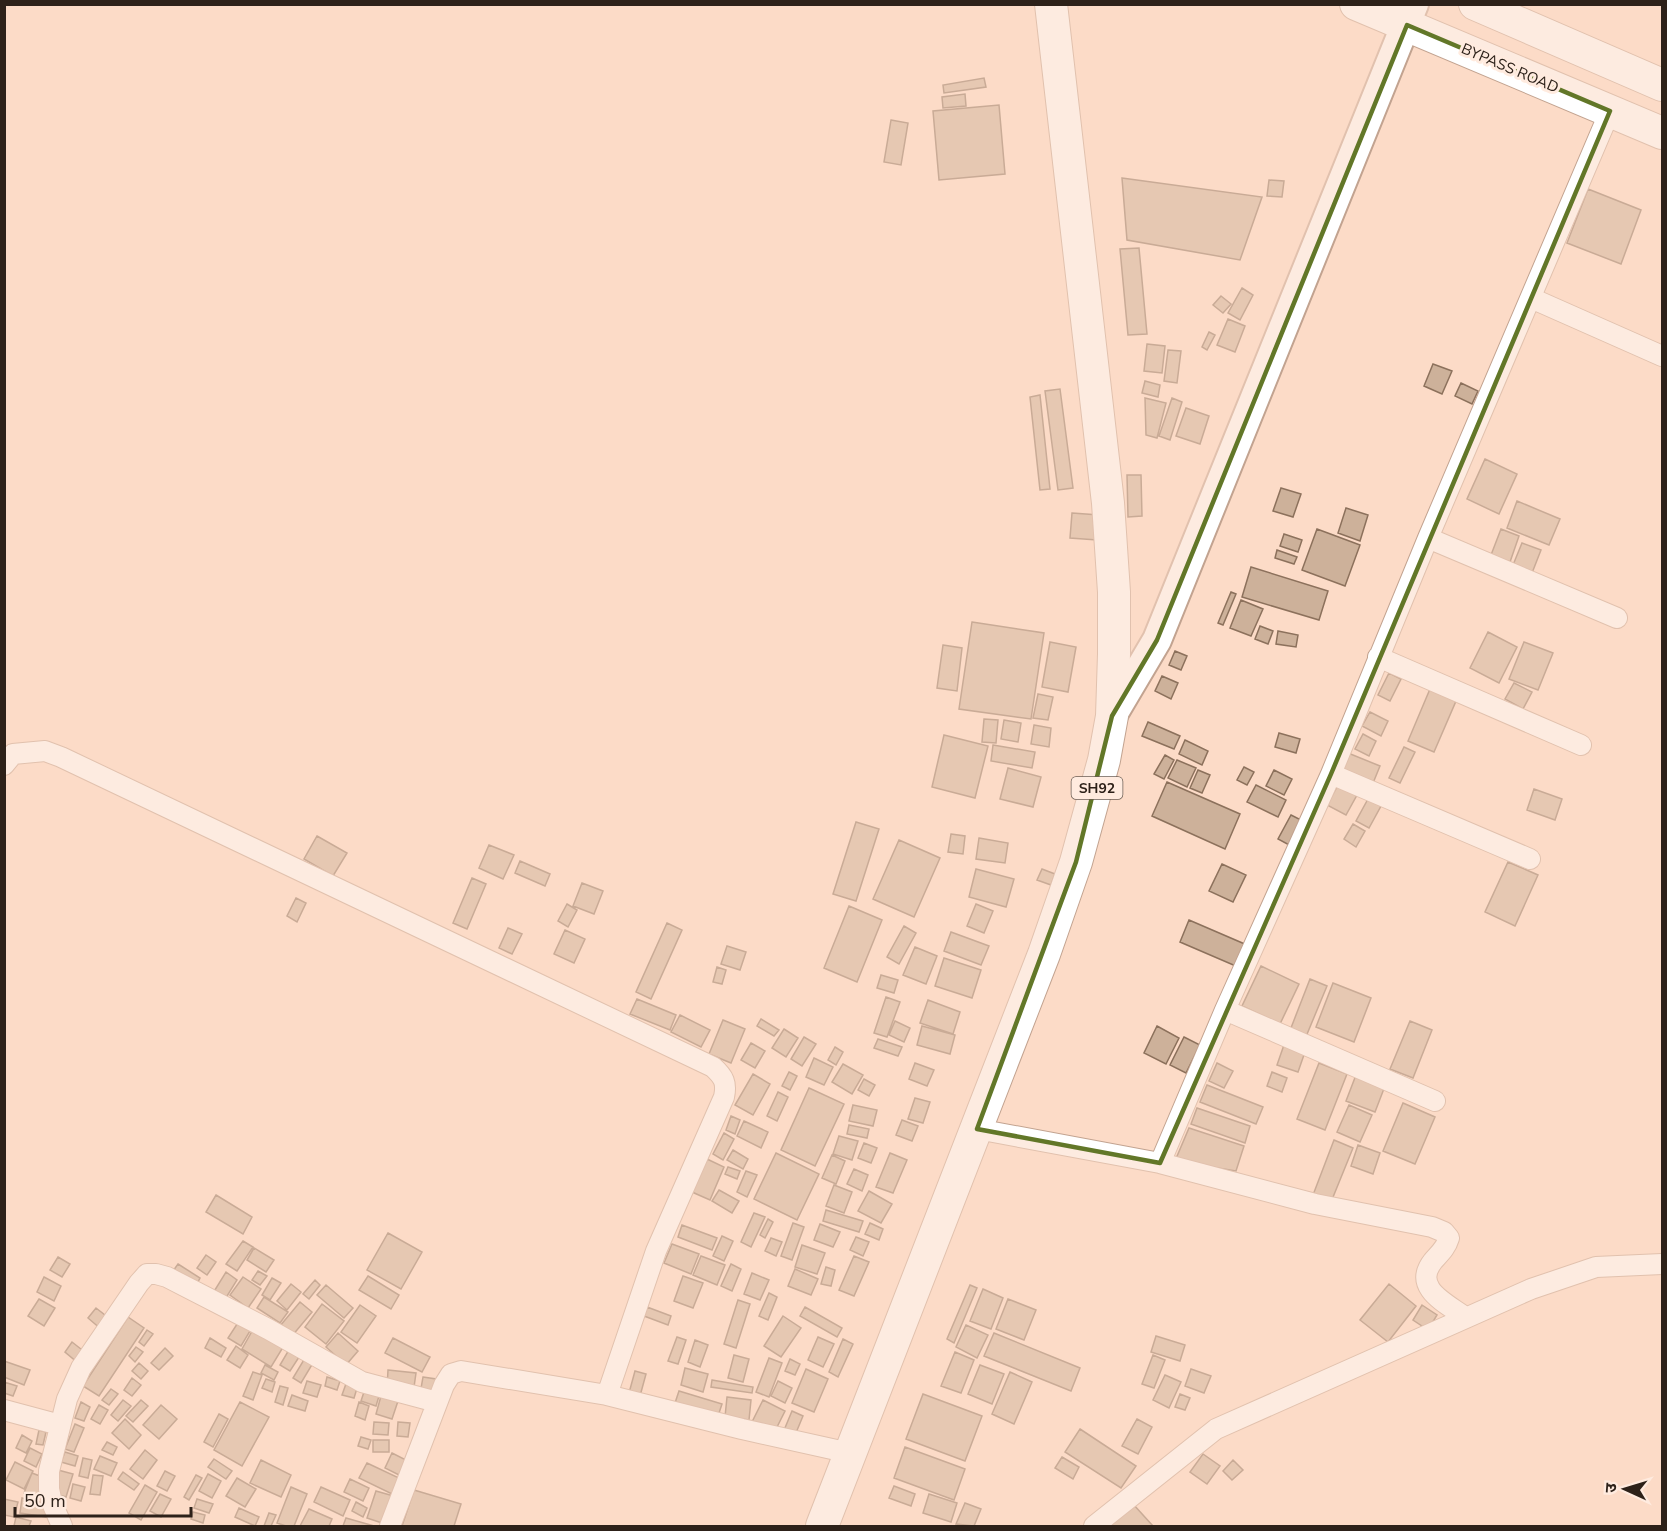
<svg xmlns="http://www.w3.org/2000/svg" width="1667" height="1531" font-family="'Nunito Sans','Noto Sans Devanagari',sans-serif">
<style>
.building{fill:#cdb19a;stroke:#8c715c;stroke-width:1.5}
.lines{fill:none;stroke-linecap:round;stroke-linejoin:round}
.street-casing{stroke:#c2a390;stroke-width:22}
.secondary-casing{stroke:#c2a390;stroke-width:32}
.primary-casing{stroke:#c2a390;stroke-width:34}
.street{stroke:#fff;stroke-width:20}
.secondary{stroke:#fff;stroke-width:28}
.primary{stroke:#fff;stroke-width:32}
.marked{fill:none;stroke:#627728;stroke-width:4.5;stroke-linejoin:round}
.labels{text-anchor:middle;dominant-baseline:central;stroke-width:6;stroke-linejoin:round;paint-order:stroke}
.shield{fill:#ffebdf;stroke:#6c5e54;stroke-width:1.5}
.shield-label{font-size:14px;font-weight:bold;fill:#2d2119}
.street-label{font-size:15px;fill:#2d2119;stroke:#ffebdf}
</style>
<rect width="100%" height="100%" fill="#fcdbc7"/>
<!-- building -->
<path class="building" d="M984,78L986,87L944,93L943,85Z
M965,94L966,106L943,108L942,97Z
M999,105L1005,174L939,180L933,111Z
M891,120L908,123L901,165L884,162Z
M1122,178L1262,197L1240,260L1127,240Z
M1269,180L1284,181L1282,197L1267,196Z
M1588,189L1641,210L1621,264L1567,243Z
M1139,248L1147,334L1128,335L1120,249Z
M1242,288L1253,295L1240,320L1228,313Z
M1221,296L1231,304L1223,313L1213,305Z
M1228,319L1245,326L1235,352L1217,345Z
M1209,332L1215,335L1207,350L1202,347Z
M1147,344L1165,346L1162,373L1144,371Z
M1168,350L1181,351L1177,383L1164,381Z
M1433,364L1452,371L1442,394L1424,386Z
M1145,381L1160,385L1158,397L1142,393Z
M1461,383L1478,391L1472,404L1455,396Z
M1060,389L1073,488L1058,490L1045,391Z
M1040,395L1050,489L1040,490L1030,397Z
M1145,398L1166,403L1157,438L1146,435Z
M1172,398L1182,402L1170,440L1159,436Z
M1186,408L1209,416L1200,444L1176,436Z
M1485,459L1517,474L1499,514L1467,499Z
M1127,475H1141L1142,516L1128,517Z
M1281,488L1301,494L1293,517L1273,511Z
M1517,501L1560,519L1549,545L1507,528Z
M1346,508L1368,515L1360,541L1338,533Z
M1072,513L1099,515L1097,540L1070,538Z
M1317,529L1360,545L1345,586L1302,570Z
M1501,529L1519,536L1510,562L1491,555Z
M1284,534L1302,540L1298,552L1280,546Z
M1522,543L1541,550L1532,573L1513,565Z
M1277,550L1297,557L1294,564L1275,558Z
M1251,567L1328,591L1319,620L1242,597Z
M1231,592L1236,594L1223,625L1218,623Z
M1241,600L1263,609L1251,636L1230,628Z
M972,622L1044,633L1031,719L959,709Z
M1260,626L1273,631L1268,644L1255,639Z
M1278,631L1298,635L1296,647L1276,644Z
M1488,632L1517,647L1499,683L1470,668Z
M1050,642L1076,647L1068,692L1042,687Z
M1524,642L1553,653L1538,690L1509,679Z
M943,645L962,648L957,691L937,688Z
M1175,651L1187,656L1181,670L1169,665Z
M1389,673L1401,679L1390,701L1378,695Z
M1162,676L1178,683L1171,699L1155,691Z
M1514,683L1532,692L1523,709L1505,699Z
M1430,689L1456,701L1434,752L1408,741Z
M1038,694L1053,697L1048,720L1033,718Z
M1370,712L1388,721L1381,736L1362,726Z
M984,719L998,720L996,743L982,742Z
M1004,720L1021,723L1018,742L1001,739Z
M1148,722L1180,736L1174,749L1142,736Z
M1034,725L1051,728L1049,747L1031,744Z
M1279,733L1300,739L1296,753L1275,747Z
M1363,734L1376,741L1369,756L1355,749Z
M944,735L988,746L975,798L932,787Z
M1185,740L1208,751L1202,765L1179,754Z
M993,745L1035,752L1032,768L991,761Z
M1404,747L1415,752L1400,783L1389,778Z
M1348,753L1380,766L1371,788L1339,776Z
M1165,755L1174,760L1164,779L1154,774Z
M1177,760L1196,768L1187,787L1168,778Z
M1244,767L1254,772L1247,785L1237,780Z
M1008,768L1041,777L1033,807L1000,799Z
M1198,770L1210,775L1202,793L1190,788Z
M1274,770L1292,779L1284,795L1266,786Z
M1167,782L1240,814L1225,849L1152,816Z
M1256,785L1286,800L1278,817L1247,802Z
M1338,785L1357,795L1346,815L1327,805Z
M1534,789L1562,799L1555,820L1527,810Z
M1368,799L1381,806L1369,828L1356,821Z
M1291,815L1303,821L1291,846L1278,839Z
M856,822L879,829L856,901L833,894Z
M1353,824L1365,831L1356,847L1344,839Z
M951,834L965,836L963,854L948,852Z
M317,836L347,853L333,876L304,859Z
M979,838L1008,843L1005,863L976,859Z
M899,840L940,858L914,917L873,899Z
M489,845L514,855L503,879L479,868Z
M520,861L550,874L545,886L515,873Z
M1508,862L1538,875L1515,926L1485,912Z
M1222,864L1246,875L1233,902L1209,891Z
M976,869L1014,879L1006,907L969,897Z
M1042,869L1055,874L1051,885L1037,880Z
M472,878L486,884L467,929L453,923Z
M582,883L603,891L594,914L573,906Z
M296,898L306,903L297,922L287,916Z
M567,904L577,910L568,927L558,921Z
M976,904L993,911L984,933L967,926Z
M849,906L882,920L857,982L824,968Z
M1189,920L1247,945L1238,967L1180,942Z
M667,923L682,930L651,999L636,992Z
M904,926L916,933L899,964L887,957Z
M508,928L522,934L512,954L499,948Z
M565,930L585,939L574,963L554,954Z
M951,932L989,946L981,965L944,951Z
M727,946L746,952L740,970L721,964Z
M915,947L937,956L926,984L903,975Z
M944,958L981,970L972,998L935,986Z
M1261,966L1299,984L1280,1024L1242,1006Z
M717,967L726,970L722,984L713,982Z
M881,975L898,980L894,993L877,988Z
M1310,979L1327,986L1305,1039L1289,1033Z
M1333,983L1371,998L1354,1042L1316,1027Z
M886,997L900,1002L887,1037L874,1033Z
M637,999L676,1015L670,1030L630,1014Z
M928,1000L960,1012L953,1034L920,1023Z
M680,1015L710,1030L701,1047L671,1032Z
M761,1019L779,1030L774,1036L757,1026Z
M723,1020L745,1029L731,1063L709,1054Z
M895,1021L910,1028L904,1042L889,1035Z
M1410,1021L1432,1030L1413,1078L1390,1069Z
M922,1026L955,1035L950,1054L917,1045Z
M1157,1026L1179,1038L1166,1064L1144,1053Z
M784,1029L798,1038L786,1057L772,1048Z
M804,1037L816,1044L802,1066L791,1059Z
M1184,1037L1200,1045L1186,1073L1170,1065Z
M878,1039L902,1047L898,1056L874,1048Z
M1285,1042L1306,1049L1298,1072L1277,1065Z
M751,1043L765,1051L755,1068L741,1060Z
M835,1047L843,1052L836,1065L828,1060Z
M814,1058L833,1067L824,1085L806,1077Z
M915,1063L934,1070L927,1086L909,1079Z
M1217,1063L1233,1071L1224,1088L1209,1081Z
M1319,1063L1347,1074L1325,1130L1297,1119Z
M843,1064L863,1075L852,1094L832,1082Z
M789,1072L797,1076L790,1090L782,1086Z
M1272,1072L1287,1078L1282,1092L1267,1086Z
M753,1074L770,1084L753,1115L735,1105Z
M1356,1075L1385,1086L1375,1112L1346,1101Z
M864,1079L875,1085L869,1096L858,1090Z
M1207,1085L1263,1107L1256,1124L1200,1102Z
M809,1088L844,1104L815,1166L781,1150Z
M778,1092L788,1097L777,1121L767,1116Z
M915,1098L930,1102L923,1123L908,1119Z
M1403,1103L1435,1117L1415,1164L1383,1151Z
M853,1105L877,1110L873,1126L849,1121Z
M1349,1105L1372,1115L1360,1142L1337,1132Z
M1197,1108L1250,1126L1245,1143L1191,1124Z
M731,1116L740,1120L735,1134L726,1130Z
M902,1120L918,1126L912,1141L896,1135Z
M744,1121L768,1132L761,1148L737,1136Z
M849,1125L869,1129L867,1138L847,1134Z
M1189,1128L1244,1146L1236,1171L1175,1161Z
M724,1133L734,1139L723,1160L713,1154Z
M839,1136L858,1141L852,1160L833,1154Z
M1334,1140L1353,1148L1331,1202L1313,1195Z
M864,1143L877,1148L871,1163L858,1158Z
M1358,1145L1380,1153L1373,1174L1351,1166Z
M733,1150L748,1159L743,1169L727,1160Z
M776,1153L819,1174L797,1220L754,1199Z
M890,1153L907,1160L893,1193L876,1187Z
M832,1155L845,1161L836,1184L822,1178Z
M707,1159L724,1167L710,1200L692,1192Z
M728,1167L740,1171L737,1179L725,1174Z
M854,1169L868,1175L862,1191L847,1184Z
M746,1171L757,1175L747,1197L737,1192Z
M834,1185L852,1192L844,1213L826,1206Z
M719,1190L739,1201L732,1213L712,1201Z
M869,1191L892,1204L881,1223L858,1211Z
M216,1195L252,1217L243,1234L206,1212Z
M826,1210L863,1221L859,1232L823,1221Z
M754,1213L765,1217L751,1247L741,1242Z
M768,1219L773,1222L765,1238L760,1235Z
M793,1223L804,1227L792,1260L781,1256Z
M870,1223L883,1229L879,1240L865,1234Z
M820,1224L840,1232L833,1247L814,1240Z
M682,1225L717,1238L712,1250L678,1237Z
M388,1233L422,1252L401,1289L367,1270Z
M722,1236L733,1241L724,1261L713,1256Z
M856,1237L869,1242L863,1256L850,1250Z
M771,1238L782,1242L776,1256L765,1251Z
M243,1241L253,1247L237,1271L226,1264Z
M672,1244L699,1254L691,1274L664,1263Z
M802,1245L825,1253L817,1274L795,1267Z
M254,1248L274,1260L266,1272L247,1260Z
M206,1255L216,1262L207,1275L197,1268Z
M701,1256L725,1265L717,1285L693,1275Z
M854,1256L869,1262L854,1296L839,1290Z
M58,1257L70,1264L62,1277L50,1270Z
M178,1264L200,1278L196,1286L173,1271Z
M731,1264L741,1269L732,1291L721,1286Z
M826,1267L835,1270L831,1286L821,1284Z
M795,1269L818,1279L811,1295L788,1286Z
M258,1271L267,1276L260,1285L252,1280Z
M226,1272L237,1280L224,1301L213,1293Z
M752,1273L769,1280L760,1300L744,1294Z
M368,1276L399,1295L391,1309L359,1290Z
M683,1276L703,1283L693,1308L674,1301Z
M44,1277L61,1286L54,1301L37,1292Z
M243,1277L261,1289L248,1308L230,1295Z
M272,1278L281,1283L270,1300L262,1295Z
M315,1280L320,1285L309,1299L303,1294Z
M291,1284L301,1292L287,1310L277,1301Z
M1389,1284L1416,1306L1388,1342L1360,1320Z
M326,1285L353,1308L344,1318L317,1295Z
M970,1285L977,1288L954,1343L947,1339Z
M983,1289L1003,1298L991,1329L970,1321Z
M769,1293L777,1297L768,1320L759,1316Z
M264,1297L288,1312L280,1323L257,1308Z
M39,1299L55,1308L44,1326L28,1316Z
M1008,1299L1036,1310L1024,1340L996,1329Z
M738,1300L750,1304L736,1348L724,1344Z
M300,1302L312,1312L292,1336L280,1326Z
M322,1304L344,1321L326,1344L305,1327Z
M360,1305L376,1316L357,1343L341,1332Z
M1422,1305L1437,1315L1428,1330L1413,1320Z
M647,1307L671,1316L668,1325L644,1316Z
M805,1307L842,1328L837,1337L800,1316Z
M96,1308L110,1319L102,1330L88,1318Z
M783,1316L801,1328L781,1357L764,1346Z
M128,1317L144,1328L99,1396L83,1386Z
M241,1318L253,1326L241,1346L228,1338Z
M966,1325L988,1335L977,1358L956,1347Z
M255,1326L285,1344L271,1367L242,1349Z
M147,1330L153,1334L144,1346L139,1342Z
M338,1333L358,1351L346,1365L326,1347Z
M994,1333L1080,1368L1071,1391L984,1356Z
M1156,1336L1185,1345L1180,1361L1151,1352Z
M677,1337L686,1340L678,1364L668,1361Z
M818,1337L834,1344L823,1367L808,1360Z
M210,1338L226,1348L221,1357L205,1348Z
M393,1338L430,1357L422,1372L385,1353Z
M843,1339L853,1344L838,1377L829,1372Z
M695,1340L708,1345L700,1367L688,1362Z
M72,1342L86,1353L78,1363L65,1352Z
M236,1346L248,1355L240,1368L227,1360Z
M136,1347L143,1352L135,1362L129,1356Z
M165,1348L173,1356L159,1370L151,1363Z
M290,1348L301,1354L290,1371L280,1365Z
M955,1352L974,1360L961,1393L941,1386Z
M734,1355L749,1359L743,1382L728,1378Z
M1153,1355L1165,1360L1154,1388L1142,1384Z
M305,1358L313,1363L301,1383L293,1378Z
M769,1358L782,1363L769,1397L756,1392Z
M790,1359L800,1364L795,1375L785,1371Z
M4,1361L30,1370L24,1385L4,1377Z
M139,1363L148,1371L141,1379L132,1371Z
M265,1365L278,1372L274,1380L261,1373Z
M980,1365L1004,1374L992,1404L968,1394Z
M685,1368L708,1374L703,1392L681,1385Z
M806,1369L828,1379L814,1412L792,1403Z
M1191,1369L1211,1376L1204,1393L1185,1386Z
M388,1370L416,1373L413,1394L387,1388Z
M635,1371L646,1374L640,1396L629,1393Z
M253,1372L262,1375L253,1400L243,1396Z
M1010,1372L1032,1382L1014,1424L992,1414Z
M1165,1375L1181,1382L1169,1408L1153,1400Z
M327,1377L340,1381L337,1390L325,1386Z
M423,1377L436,1379L433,1397L420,1394Z
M132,1378L141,1385L132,1396L124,1390Z
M266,1379L275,1382L272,1392L262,1388Z
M712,1380L753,1387L752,1393L711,1387Z
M307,1381L321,1385L317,1397L303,1393Z
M347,1381L358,1385L354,1398L342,1395Z
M778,1381L792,1388L785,1403L771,1396Z
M4,1382L17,1386L13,1396L4,1393Z
M280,1386L288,1388L283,1405L275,1402Z
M111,1389L118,1394L109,1405L102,1400Z
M679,1391L722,1404L716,1422L673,1409Z
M364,1392L379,1396L376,1406L361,1401Z
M923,1394L982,1416L965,1461L906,1439Z
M1180,1394L1190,1398L1185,1410L1175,1407Z
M292,1395L308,1401L305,1411L288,1406Z
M381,1396L398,1401L392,1419L376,1414Z
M727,1397L751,1400L749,1420L725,1417Z
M123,1400L131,1406L118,1421L111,1415Z
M141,1400L148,1406L133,1422L126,1416Z
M763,1400L785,1411L773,1435L751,1424Z
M81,1402L90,1407L84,1421L75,1418Z
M240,1402L269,1417L242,1466L214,1450Z
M359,1402L369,1406L365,1420L355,1416Z
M99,1405L108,1410L100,1424L91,1419Z
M161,1405L177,1419L159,1439L143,1425Z
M792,1411L803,1416L793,1440L782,1435Z
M219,1414L228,1419L213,1447L204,1442Z
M125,1419L141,1435L129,1449L112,1433Z
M1137,1419L1152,1427L1138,1454L1122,1446Z
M374,1422L389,1423L388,1435L373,1434Z
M398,1422L410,1423L408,1437L397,1436Z
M75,1424L84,1428L74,1452L65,1449Z
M1080,1429L1136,1466L1121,1488L1065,1452Z
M39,1430L46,1432L43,1445L36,1444Z
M22,1435L32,1441L26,1453L16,1448Z
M361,1437L371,1440L368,1449L358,1446Z
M373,1440H389V1452H373Z
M107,1442L117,1447L113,1455L102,1450Z
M905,1447L965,1469L954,1500L894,1478Z
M30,1448L42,1454L36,1467L24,1461Z
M145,1450L157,1460L143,1479L130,1469Z
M65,1452L78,1456L75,1466L61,1462Z
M392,1453L406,1460L399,1475L385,1468Z
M1203,1454L1220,1466L1207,1484L1190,1472Z
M100,1456L117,1463L111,1476L94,1469Z
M1062,1457L1079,1467L1073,1479L1055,1468Z
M83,1458L92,1460L88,1478L79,1476Z
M214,1459L232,1471L226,1479L208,1467Z
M261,1460L291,1475L281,1497L250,1483Z
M1233,1460L1243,1470L1232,1480L1223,1471Z
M15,1462L33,1471L24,1489L6,1480Z
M367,1463L399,1478L392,1494L359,1478Z
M58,1470L73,1474L66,1497L52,1493Z
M165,1471L175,1476L167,1491L157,1486Z
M123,1472L139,1484L134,1490L118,1479Z
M32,1473L45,1478L38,1498L24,1493Z
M208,1474L221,1481L212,1498L199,1491Z
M93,1475L103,1476L100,1495L90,1494Z
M196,1475L202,1478L189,1500L184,1497Z
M237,1478L256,1489L245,1507L226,1496Z
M350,1479L369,1488L363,1501L344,1492Z
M73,1484L85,1487L81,1501L70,1498Z
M145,1485L157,1492L141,1520L129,1513Z
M894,1486L915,1494L911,1506L889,1498Z
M291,1487L307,1494L294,1526H286L277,1523Z
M321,1487L350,1500L343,1516L314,1502Z
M414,1490L461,1504L454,1526H402Z
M376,1491L397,1497L388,1525L367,1518Z
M160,1494L171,1499L161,1517L150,1511Z
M929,1494L957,1503L951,1522L923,1513Z
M22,1498L49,1504L46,1517L20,1513Z
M4,1499L18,1502L14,1517L4,1515Z
M197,1499L213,1504L209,1513L194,1508Z
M356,1502L367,1508L363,1517L352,1511Z
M965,1503L981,1509L974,1526L956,1524Z
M1133,1504L1153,1526H1108Z
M239,1508L259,1517L255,1526L235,1517Z
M309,1509L332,1519L329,1526H300Z
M193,1512L205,1515L203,1523L191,1519Z
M269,1513L276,1515L271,1526H264Z
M16,1517L31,1521L29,1526H14Z
M346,1518L374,1526H343Z"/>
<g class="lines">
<!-- street casing -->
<g class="street-casing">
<path id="street" d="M1531,298L1662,356
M1428,538L1617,618
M1378,657L1581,745
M4,765L13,754L45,751L61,757L713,1067C724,1077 727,1083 724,1097L656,1251L607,1395
M1331,774L1530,859
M1225,1010L1435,1101
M977,1129L1160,1163L1315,1204L1432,1227L1444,1232L1449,1238C1446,1248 1440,1253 1433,1261C1412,1288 1446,1303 1465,1317
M1160,1163L1225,1010L1331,774L1428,538L1610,111
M4,1410L60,1425
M62,1526L52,1503L49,1489V1471L67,1399L81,1368L139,1283L147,1274H156L167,1277L268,1329L362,1382L437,1402
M390,1526L444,1385L451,1374L461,1371L607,1395L742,1429L850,1453
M1094,1526L1216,1429L1531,1289L1596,1267L1662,1264"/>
</g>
<!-- secondary casing -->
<g class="secondary-casing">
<path id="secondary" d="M1112,716L1157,640L1414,4"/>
</g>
<!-- primary casing -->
<g class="primary-casing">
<path id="primary" d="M1356,4L1662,133
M1475,4L1662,85
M822,1526L1044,954L1076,862L1104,760L1112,716L1114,654V592L1108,503L1051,4"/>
</g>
<!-- street -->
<use href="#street" class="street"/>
<!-- secondary -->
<use href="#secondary" class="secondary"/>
<!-- primary -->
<use href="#primary" class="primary"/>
</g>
<!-- marked area -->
<path d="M0 0H1667V1531H0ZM1407,25L1610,111L1331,774L1160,1163L977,1129L1076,862L1112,716L1157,640Z" fill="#fcdbc7" fill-opacity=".55" fill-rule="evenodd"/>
<path class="marked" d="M1407,25L1610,111L1331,774L1160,1163L977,1129L1076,862L1112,716L1157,640Z"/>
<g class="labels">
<!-- shield labels -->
<rect class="shield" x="1071.5" y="777" width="51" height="22" rx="4.5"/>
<g class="shield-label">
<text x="1097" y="788">SH92</text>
</g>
<!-- street labels -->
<g class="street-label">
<text transform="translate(1510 68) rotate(23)">BYPASS ROAD</text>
</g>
</g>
<!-- border -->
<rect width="1667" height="1531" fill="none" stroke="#2d2119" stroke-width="12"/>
<!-- north arrow -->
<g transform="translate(1625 1489) rotate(274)" stroke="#ffebdf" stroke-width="4.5" paint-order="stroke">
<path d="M0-4.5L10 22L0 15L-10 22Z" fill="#2d2119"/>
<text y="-9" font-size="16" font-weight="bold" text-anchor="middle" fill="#2d2119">उ</text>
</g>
<!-- scale -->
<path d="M15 1507v9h176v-9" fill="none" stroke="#2d2119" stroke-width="3"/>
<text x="24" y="1507" font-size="18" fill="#2d2119" stroke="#ffebdf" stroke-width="4.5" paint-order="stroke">50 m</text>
</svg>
